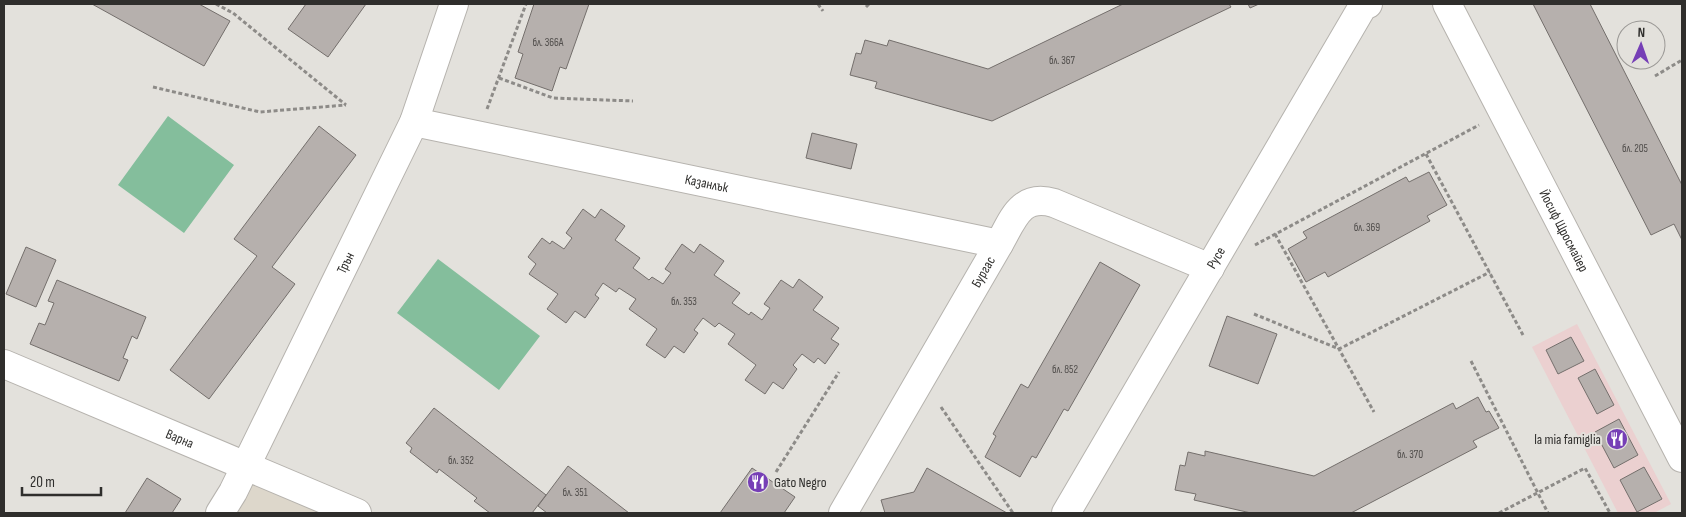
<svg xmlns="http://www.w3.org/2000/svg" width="1686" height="517" font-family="'Sofia Sans Condensed',sans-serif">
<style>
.commercial{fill:#ebd0d0}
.built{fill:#ddd7cb}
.green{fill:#84be9c}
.building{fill:#b6b0ad;stroke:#746f6c}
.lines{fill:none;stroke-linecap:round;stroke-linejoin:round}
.minor-casing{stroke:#b6b3ae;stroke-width:30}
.path{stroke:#8d8b88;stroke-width:3;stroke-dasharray:4 2.5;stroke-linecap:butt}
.minor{stroke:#fff;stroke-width:28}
.labels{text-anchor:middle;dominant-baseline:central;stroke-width:4;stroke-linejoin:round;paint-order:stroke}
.number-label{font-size:11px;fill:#514e4c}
.street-label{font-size:14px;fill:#2f2e2c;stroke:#e3e1dc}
.poi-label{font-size:14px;fill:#2f2e2c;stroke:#e3e1dc;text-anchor:end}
</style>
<rect width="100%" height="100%" fill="#e3e1dc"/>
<!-- commercial -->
<path class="commercial" d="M1577,324L1671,504L1654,513H1618L1532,347Z"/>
<!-- built -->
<path class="built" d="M245,467L357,513H220Z"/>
<!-- green -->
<path class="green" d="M168,116L234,165L184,233L118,185Z
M438,259L540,336L499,390L397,313Z"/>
<!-- building -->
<path class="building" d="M92,4H199L230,21L204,66Z
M306,4H366L328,57L288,29Z
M534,4H589L566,69L560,67L552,91L515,78L523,54L518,52Z
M1123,4H1229L1231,7L992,121L875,88L877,82L850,75L856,53L861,54L865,40L887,46L889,40L988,69Z
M1248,4H1259L1250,8Z
M1533,4H1590L1682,185V240L1674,224L1651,235Z
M319,126L356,155L272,267L295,284L209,399L170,370L257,256L234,239Z
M812,133L857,144L851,169L806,158Z
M1429,172L1447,205L1427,216L1430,221L1328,277L1325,272L1306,282L1288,249L1307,238L1303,232L1406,177L1409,182Z
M583,209L595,218L601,209L625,226L615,240L640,258L633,268L649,280L652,277L663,284L671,273L665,269L682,244L694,253L700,244L724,261L714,275L740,293L732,303L749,315L751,312L762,320L770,308L764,304L781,280L793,288L799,279L823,297L813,310L839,328L831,339L839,344L825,364L818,358L814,363L802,354L793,365L797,369L783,389L773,382L765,394L745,380L756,365L728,344L735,334L719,323L715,327L703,318L694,330L698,333L684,353L674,346L665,358L646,345L657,329L629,309L636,299L619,288L616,292L603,283L595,295L599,298L585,318L575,311L566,323L547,309L558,294L529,274L536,264L528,257L542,238L550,244L552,241L564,249L572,238L566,233Z
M26,247L56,260L36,307L6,294Z
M1100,262L1140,285L1068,411L1064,409L1036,458L1032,456L1020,477L985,457L996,436L993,434L1021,384L1028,388Z
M57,280L146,317L137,339L132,336L123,358L128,360L119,381L30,344L39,323L45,325L54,303L48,301Z
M1227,316L1277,334L1258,384L1209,366Z
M1571,337L1584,361L1558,374L1546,350Z
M1595,369L1614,405L1597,414L1578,378Z
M1478,397L1486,412L1489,411L1499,428L1473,441L1477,447L1351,513H1251L1194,500L1196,494L1175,490L1180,465L1185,466L1188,452L1205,456V451L1314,476L1453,403L1456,409Z
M434,408L546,495L532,513H490L474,501L477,498L439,469L437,473L410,452L412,448L406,443Z
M1619,419L1638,455L1614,468L1595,432Z
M568,466L598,489L629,513H547L538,506Z
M1644,467L1662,499L1637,512L1620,480Z
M752,468L795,497L784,513H720Z
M927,468L1007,513H885L881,500L914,492Z
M147,478L181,499L172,513H125Z"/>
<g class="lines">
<!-- minor casing -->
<g class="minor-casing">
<g id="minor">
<path id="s1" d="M1447,4L1682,458"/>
<path id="s2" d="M414,122L999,244"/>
<path id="s3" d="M4,364L357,513"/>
<path id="s4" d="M220,513L233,492L414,122L454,4"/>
<path id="s5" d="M843,513L999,244C1013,220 1020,193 1054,203L1210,268"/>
<path id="s6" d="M1066,513L1363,6L1368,4"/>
</g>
</g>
<!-- path -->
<path class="path" d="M216,4L233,13L346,105
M818,4L823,11
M866,7L869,4
M1655,76L1682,60
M499,78L553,98L633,101
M153,87L260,112L346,105
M487,109L526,4
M1426,154L1523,335
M1275,234L1374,412
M1255,245L1479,125
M1254,314L1339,349L1490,272
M1471,361L1548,513
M941,407L1013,513
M776,472L839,372
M1499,513L1585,468L1610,513"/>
<!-- minor -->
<use href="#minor" class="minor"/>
</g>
<!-- icons -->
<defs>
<g id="restaurant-disc" transform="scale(1.125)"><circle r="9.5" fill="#763fb6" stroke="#e3e1dc"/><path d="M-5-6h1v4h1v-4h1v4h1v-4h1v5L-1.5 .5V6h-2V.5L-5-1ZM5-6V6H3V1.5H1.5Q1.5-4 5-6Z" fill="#fff"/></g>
</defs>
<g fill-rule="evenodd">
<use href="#restaurant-disc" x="1617" y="439"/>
<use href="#restaurant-disc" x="758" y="482"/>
</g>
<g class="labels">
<!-- number labels -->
<g class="number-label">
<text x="548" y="42">бл. 366А</text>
<text x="1062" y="60">бл. 367</text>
<text x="1635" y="148">бл. 205</text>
<text x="1367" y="227">бл. 369</text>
<text x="684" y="301">бл. 353</text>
<text x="1065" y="369">бл. 852</text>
<text x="1410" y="454">бл. 370</text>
<text x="461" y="460">бл. 352</text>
<text x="575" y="492">бл. 351</text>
</g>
<!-- street labels -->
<g class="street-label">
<text stroke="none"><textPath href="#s2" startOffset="299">Казанлък</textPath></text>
<text stroke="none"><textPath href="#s1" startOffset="255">Йосиф Щросмайер</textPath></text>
<text stroke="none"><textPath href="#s6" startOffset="296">Русе</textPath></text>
<text stroke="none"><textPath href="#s4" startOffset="280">Трън</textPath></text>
<text stroke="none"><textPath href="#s5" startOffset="279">Бургас</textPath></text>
<text stroke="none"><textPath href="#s3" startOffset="191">Варна</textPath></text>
</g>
<!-- poi labels -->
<g class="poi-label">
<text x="1601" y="439">la mia famiglia</text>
<text x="774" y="482" text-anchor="start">Gato Negro</text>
</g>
</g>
<!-- border -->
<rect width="1686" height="517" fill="none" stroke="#2f2e2c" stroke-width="10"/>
<!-- north arrow -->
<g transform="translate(1641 45) rotate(2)"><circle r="24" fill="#e3e1dc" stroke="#9b9996"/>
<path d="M0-4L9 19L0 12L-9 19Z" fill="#763fb6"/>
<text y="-8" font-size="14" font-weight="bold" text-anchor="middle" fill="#2f2e2c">N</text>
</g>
<!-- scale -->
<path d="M22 487v8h79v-8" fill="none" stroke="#2f2e2c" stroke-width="2.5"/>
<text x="30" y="487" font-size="15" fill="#2f2e2c" stroke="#e3e1dc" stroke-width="4" paint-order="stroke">20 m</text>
</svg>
